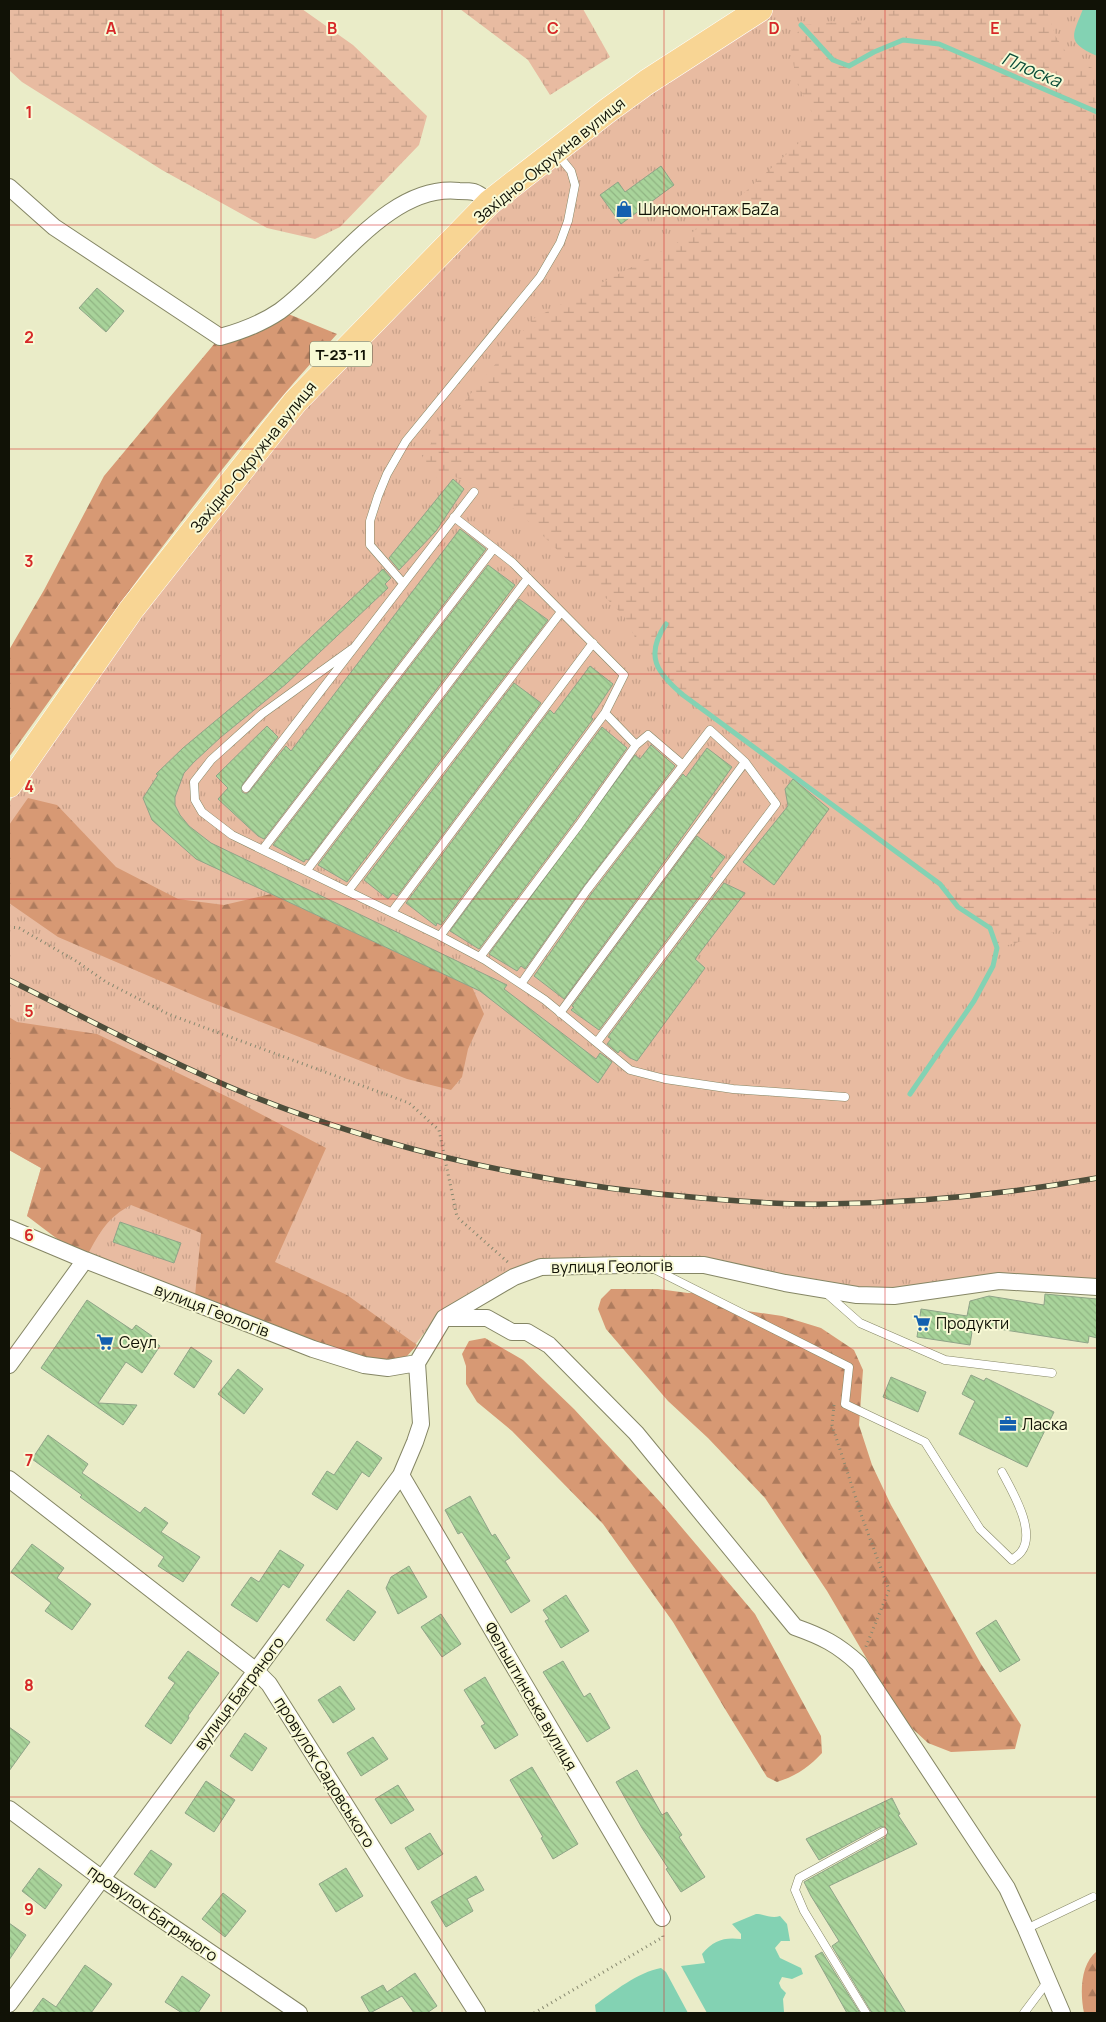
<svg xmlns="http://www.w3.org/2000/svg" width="1106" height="2022" font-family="Manrope,sans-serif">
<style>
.grass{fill:url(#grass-tufts)}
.forest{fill:url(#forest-firs)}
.wetland{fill:url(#wetland-marsh)}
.water{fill:#83d2b3}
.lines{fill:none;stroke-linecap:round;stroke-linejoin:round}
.stream{stroke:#83d2b3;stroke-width:5}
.building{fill:url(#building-back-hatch);stroke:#8fa488}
.service-casing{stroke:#858665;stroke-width:9}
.minor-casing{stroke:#858665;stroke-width:18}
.primary-casing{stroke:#fff;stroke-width:26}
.path{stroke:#87886f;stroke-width:3;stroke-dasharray:1 4;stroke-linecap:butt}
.service{stroke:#fff;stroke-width:8}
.minor{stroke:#fff;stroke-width:16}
.primary{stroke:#f8d594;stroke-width:25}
.rail-casing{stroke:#4d4e3b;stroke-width:5.5}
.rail{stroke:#f8f9d5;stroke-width:4;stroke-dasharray:11;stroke-linecap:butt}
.grid{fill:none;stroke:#d62828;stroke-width:1;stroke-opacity:0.55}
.labels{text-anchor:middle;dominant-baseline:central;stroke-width:4;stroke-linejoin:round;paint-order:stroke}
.shield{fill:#f8f9d5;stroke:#565744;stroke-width:1}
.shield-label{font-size:15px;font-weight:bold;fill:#111206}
.street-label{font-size:16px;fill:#111206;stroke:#f8f9d5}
.poi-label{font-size:16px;fill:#111206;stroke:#f8f9d5;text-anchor:start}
.water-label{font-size:18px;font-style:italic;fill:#0b4e3a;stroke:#f8f9d5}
.grid-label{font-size:16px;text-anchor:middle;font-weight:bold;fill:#d62828;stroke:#f8f9d5;stroke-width:4;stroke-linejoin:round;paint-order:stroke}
</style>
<defs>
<pattern id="grass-tufts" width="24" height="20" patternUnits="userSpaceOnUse" patternTransform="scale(1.25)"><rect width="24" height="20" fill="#e8bba1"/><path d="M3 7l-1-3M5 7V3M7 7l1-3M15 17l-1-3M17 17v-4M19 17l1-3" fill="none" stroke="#c6a089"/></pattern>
<pattern id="forest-firs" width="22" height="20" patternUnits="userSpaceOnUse" patternTransform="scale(1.25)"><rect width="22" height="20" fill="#d79974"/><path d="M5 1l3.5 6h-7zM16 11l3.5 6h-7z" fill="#ad7b5d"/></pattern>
<pattern id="wetland-marsh" width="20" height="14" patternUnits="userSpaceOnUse" patternTransform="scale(1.25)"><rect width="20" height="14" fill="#e8bba1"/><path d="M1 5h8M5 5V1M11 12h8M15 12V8" fill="none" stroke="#c6a089"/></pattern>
<pattern id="building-back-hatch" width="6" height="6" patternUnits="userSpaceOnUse" patternTransform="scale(1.25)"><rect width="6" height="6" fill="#a8d39a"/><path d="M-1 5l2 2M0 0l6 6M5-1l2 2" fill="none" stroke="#90b483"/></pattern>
</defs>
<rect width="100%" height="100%" fill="#eaecc8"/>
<!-- grass -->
<path class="grass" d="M773,9H1097V1280L894,1289H858L705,1259L539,1260L479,1287L439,1313L407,1356L365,1358L88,1254L27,1216L41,1168L9,1150V803L41,752L137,615L300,407L496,208L651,88Z"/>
<!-- forest -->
<path class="forest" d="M281,311L337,334C217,466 113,612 9,757V650L44,590L104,476L220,337Z
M28,798L57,805L116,867L178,899L224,905L271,894L472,987L484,1014L468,1049L462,1077L451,1090L407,1079L200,998L58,937L9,903V825Z
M9,1017L17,1022L97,1034L234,1100L326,1148L275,1262L347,1295L417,1345L407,1356L392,1361L365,1358L315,1343L195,1296L201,1233L131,1205C108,1217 100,1232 88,1254L60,1241L27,1216L41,1168L9,1150Z
M611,1289H658L688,1293L703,1292L727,1308L782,1316L821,1328L854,1350L863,1370L859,1425L872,1465L891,1505L981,1664L1021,1725L1015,1749L951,1752L928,1743L902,1719L827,1591L765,1498L708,1438L668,1401L606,1329L598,1309L601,1299Z
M485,1338L523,1360L574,1409L661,1503L755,1614L821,1736L822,1753C809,1767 796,1776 777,1782L767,1777L725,1709L673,1622L603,1524L512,1431L477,1402L466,1384V1366L462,1354L469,1341Z
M1097,1951V2013H1084C1080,1994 1080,1964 1097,1951Z"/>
<!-- wetland -->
<path class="wetland" d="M9,9H302L353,45L427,116L419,145L340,227L315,239L267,228L162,170L22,82L9,70Z
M460,9H583L610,57L550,95L528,60Z
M898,9H1046L1056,37L1070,58L1097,70V928H1069L997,948L989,928L958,907L940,884L683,695L644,656L625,617L522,515L483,487L452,476L439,480L420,461L437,434L533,319L679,242L735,201L812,131V113L796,81L791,47L801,25L868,20Z"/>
<!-- water -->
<path class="water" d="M1083,9H1097V56C1066,42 1072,37 1083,9Z
M756,1914C765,1914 771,1919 780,1916L787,1924L790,1941H781L775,1948L780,1958L801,1968L803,1974L792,1979L782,1977L779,1983L781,1988L786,1993L783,1999L784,2012L787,2013H707L681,1966L705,1963L702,1954C714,1940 724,1937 741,1939V1934L732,1924Z
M661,1968L666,1972L688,2013H596L595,2005C613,1992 638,1972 661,1968Z"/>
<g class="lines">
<!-- stream -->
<path class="stream" d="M801,25L833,60L849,66L874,52L903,40L939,44L1097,112
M666,624C644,656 657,673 683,695L940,884L958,907L990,928L997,948L993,966L974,1001L910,1094"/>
</g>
<!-- building -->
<path class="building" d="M661,166L674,185L621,224L600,195L618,182L625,192Z
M97,288L124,311L106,332L79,308Z
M453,479L464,489L436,531L399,570L389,558Z
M460,529L486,549L264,839L258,836L218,799L228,788L216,776L267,726L278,737L242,785V792L246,794L250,791L286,746L291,751Z
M488,565L515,585L308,860L306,859L304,862L273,845Z
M383,569L391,578L385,584L388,588L286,684L221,737L194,762L184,773L175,797V805L180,815L189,826L211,843L507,985L504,989L596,1059L600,1053L612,1062L598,1083L480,991L196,859L152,820L143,798L158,775L156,774L183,748L274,672Z
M519,599L548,620L347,882L318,865Z
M590,666L613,684L591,717L593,719L441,925L437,923L436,926L406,903L550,710L554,714Z
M514,683L541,703L397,896L393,893L388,899L364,880Z
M602,727L627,748L574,822L479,949L450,931Z
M651,745L675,766L583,887L525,969L521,966L517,971L489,954L635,755L640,759Z
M707,748L732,767L688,829L564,999L534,976L592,893L683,774L686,777Z
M793,779L829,809L774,885L743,862L788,806L785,789Z
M697,836L725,857L710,877L713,878L599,1030L571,1010L574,1007L572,1006Z
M724,883L745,893L695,959L705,968L637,1061L630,1058L620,1050L618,1053L607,1044L611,1039L608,1037Z
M120,1222L181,1243L174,1263L113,1242Z
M1045,1294L1097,1299V1338L1089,1336L1088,1343L973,1325L970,1345L917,1337L921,1309L967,1316L970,1301L989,1296L1044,1305Z
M87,1300L132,1330L136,1325L152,1336L150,1339L160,1346L142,1373L126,1362L98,1403L137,1405L123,1425L41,1368Z
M191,1347L212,1361L194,1388L174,1374Z
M238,1369L263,1389L244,1414L218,1394Z
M971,1375L984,1381L986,1378L1054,1412L1027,1467L959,1434L975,1401L962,1394Z
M891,1377L926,1392L918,1412L883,1397Z
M48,1435L88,1464L82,1473L140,1513L145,1507L168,1523L161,1532L200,1557L183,1582L158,1566L164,1557L80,1497L82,1495L32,1459Z
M357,1441L382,1458L369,1477L362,1472L337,1510L312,1494L327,1471L334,1475Z
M470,1496L492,1536L495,1534L510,1558L505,1561L530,1601L511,1613L462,1532L458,1534L445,1510Z
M32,1544L64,1568L57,1578L91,1604L72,1630L45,1611L51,1603L11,1572Z
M280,1550L304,1565L289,1588L283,1584L257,1622L231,1605L251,1577L259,1582Z
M409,1566L427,1597L398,1614L386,1588L391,1577Z
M348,1590L376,1612L354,1641L326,1620Z
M566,1595L589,1631L561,1648L545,1621L549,1619L543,1610Z
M441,1614L461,1644L442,1657L421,1627Z
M996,1620L1020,1660L1000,1672L976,1633Z
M188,1651L219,1673L188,1716L189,1718L171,1744L145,1726L175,1683L168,1678Z
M563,1661L584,1697L590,1693L610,1728L587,1742L543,1672Z
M485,1677L518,1735L495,1749L481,1726L485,1724L464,1690Z
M340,1686L355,1709L333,1723L318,1700Z
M9,1727L30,1742L9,1771Z
M245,1733L267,1748L252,1771L230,1756Z
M373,1737L388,1759L361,1776L347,1753Z
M532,1767L578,1844L553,1859L541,1838L543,1837L510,1780Z
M637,1770L662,1815L667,1812L682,1835L679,1837L705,1877L681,1892L666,1869L668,1868L642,1828L616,1782Z
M206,1781L235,1800L214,1832L185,1813Z
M398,1785L414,1810L391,1824L375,1799Z
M892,1798L900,1814L898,1815L917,1844L829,1886L906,2013H872L832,1946L839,1941L811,1896L804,1882L886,1837L888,1830L885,1827H880L819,1860L806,1839Z
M430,1833L443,1854L418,1870L405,1848Z
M151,1850L172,1864L155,1888L134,1874Z
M39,1868L62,1885L45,1909L22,1891Z
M346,1868L363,1896L336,1912L319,1884Z
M476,1876L484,1890L467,1899L473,1911L446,1927L431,1902Z
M223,1893L246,1911L225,1937L202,1919Z
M9,1923L26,1935L9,1960Z
M822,1952L860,2013H847L815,1956Z
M85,1965L112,1984L91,2013H32L43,1998L56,2007Z
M415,1973L437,2006L427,2013H414L402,1996L370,2013L361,1997L383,1985L387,1992Z
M182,1976L210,1995L198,2013H182L165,2002Z"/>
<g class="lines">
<!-- service casing -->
<g class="service-casing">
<path id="service" d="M454,517L513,563L624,675L605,713L636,745L648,735L683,765
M403,583L370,545V521L378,496L387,474L406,441L540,277L560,243L568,221L575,185L571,171L558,155
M352,649L262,714L211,760L194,782L195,800L202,812L232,835L440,936L485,960L545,1000L630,1070L665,1079L733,1089L845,1097
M246,788L474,492
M263,849L494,548
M307,870L528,578
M348,891L561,612
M392,912L593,643
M440,936L605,713
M480,957L579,825L636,745
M521,984L587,890L710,730L745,762L776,804L597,1042
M560,1013L745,762
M654,1269L849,1367L845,1404L925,1442L980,1529L1012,1560C1015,1557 1019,1555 1021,1552C1037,1532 1012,1491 1002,1472
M826,1293L860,1323L945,1360L1052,1373
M1026,1929L1093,1897
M866,2013L804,1911L795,1890L799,1878L883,1832
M1024,2013L1048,1981"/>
</g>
<!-- minor casing -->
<g class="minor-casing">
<path id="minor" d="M9,187L54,227L220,337C242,331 261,324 280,311C332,274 388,183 459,191C463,191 470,191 474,192C480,194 485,199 490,202
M9,1228L85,1260L313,1349L364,1365L388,1368L417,1363L444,1318L514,1277L541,1267L623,1265H704L785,1283L857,1295L894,1296L999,1281L1097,1287
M446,1318H487L512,1332H527L549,1345L636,1433L795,1627C823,1637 837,1644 859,1664L1007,1888L1026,1929L1062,2013
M9,1365L85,1260
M401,1475L662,1918
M9,1479L256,1671L269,1684L477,2013
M9,1809L101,1878L299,2013
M9,2004L401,1475L415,1442L421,1424L417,1363"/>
</g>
<!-- primary casing -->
<g class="primary-casing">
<path id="primary" d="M9,785L131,610L295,402L490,202L607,111L647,82L760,9"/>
</g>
<!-- path -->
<path class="path" d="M9,927L19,928L76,961L106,982L168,1014L409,1103L439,1130L457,1217L510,1264
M834,1405L832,1425L862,1517L889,1590L865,1649
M534,2013L663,1937L662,1932"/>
<!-- service -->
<use href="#service" class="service"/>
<!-- minor -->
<use href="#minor" class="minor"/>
<!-- primary -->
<use href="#primary" class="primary"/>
<!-- rail casing -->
<g class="rail-casing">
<path id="rail" d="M9,980C88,1019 167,1062 249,1095C398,1154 553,1187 713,1199C750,1202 789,1205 826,1204C917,1203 1008,1194 1097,1178"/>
</g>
<!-- rail -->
<use href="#rail" class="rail"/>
</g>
<!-- grid -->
<path class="grid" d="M221,9V2013M442,9V2013M664,9V2013M885,9V2013M9,225H1097M9,449H1097M9,674H1097M9,899H1097M9,1123H1097M9,1348H1097M9,1573H1097M9,1797H1097"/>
<!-- icons -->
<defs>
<g id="shop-bare" transform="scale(1.35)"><path d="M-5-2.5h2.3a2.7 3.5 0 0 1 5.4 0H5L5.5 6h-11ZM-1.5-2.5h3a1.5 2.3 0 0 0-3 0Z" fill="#1360af" stroke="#f8f9d5" stroke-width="2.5" paint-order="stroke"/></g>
<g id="supermarket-bare" transform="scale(1.35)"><path d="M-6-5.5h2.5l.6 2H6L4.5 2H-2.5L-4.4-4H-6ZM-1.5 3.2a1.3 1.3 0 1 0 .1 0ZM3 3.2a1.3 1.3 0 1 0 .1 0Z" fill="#1360af" stroke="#f8f9d5" stroke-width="2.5" paint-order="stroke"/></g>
<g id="office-bare" transform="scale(1.35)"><path d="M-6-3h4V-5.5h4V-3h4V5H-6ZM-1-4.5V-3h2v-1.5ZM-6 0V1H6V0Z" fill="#1360af" stroke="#f8f9d5" stroke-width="2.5" paint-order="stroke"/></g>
</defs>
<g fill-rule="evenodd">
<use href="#shop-bare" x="624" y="209"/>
<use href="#supermarket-bare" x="922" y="1323"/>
<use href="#supermarket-bare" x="105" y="1342"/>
<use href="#office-bare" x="1008" y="1424"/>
</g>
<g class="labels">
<!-- shield labels -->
<rect class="shield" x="310" y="341.5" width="62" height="25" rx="4"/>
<g class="shield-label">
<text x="341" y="354">Т-23-11</text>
</g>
<!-- street labels -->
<g class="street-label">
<text transform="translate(549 160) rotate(-39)">Західно-Окружна вулиця</text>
<text transform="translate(253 457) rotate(-51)">Західно-Окружна вулиця</text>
<text transform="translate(612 1266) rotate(-1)">вулиця Геологів</text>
<text transform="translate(212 1310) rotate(21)">вулиця Геологів</text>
<text transform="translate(239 1693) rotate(-53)">вулиця Багряного</text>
<text transform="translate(531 1696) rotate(60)">Фельштинська вулиця</text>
<text transform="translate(325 1772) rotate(58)">провулок Садовського</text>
<text transform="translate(153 1913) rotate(35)">провулок Багряного</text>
</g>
<!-- poi labels -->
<g class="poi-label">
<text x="638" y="209">Шиномонтаж БаZa</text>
<text x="936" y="1323">Продукти</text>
<text x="119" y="1342">Сеул</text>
<text x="1022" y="1424">Ласка</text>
</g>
<!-- water labels -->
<g class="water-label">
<text transform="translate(1032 69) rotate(23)">Плоска</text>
</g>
</g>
<g class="grid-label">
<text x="111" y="34">A</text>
<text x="332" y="34">B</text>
<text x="553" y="34">C</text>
<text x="774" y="34">D</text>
<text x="995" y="34">E</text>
<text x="29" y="118">1</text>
<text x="29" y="343">2</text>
<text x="29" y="567">3</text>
<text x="29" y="792">4</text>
<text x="29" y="1017">5</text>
<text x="29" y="1241">6</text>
<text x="29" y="1466">7</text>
<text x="29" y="1691">8</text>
<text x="29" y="1915">9</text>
</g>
<!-- border -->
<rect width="1106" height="2022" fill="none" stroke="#111206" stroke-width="20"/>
</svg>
